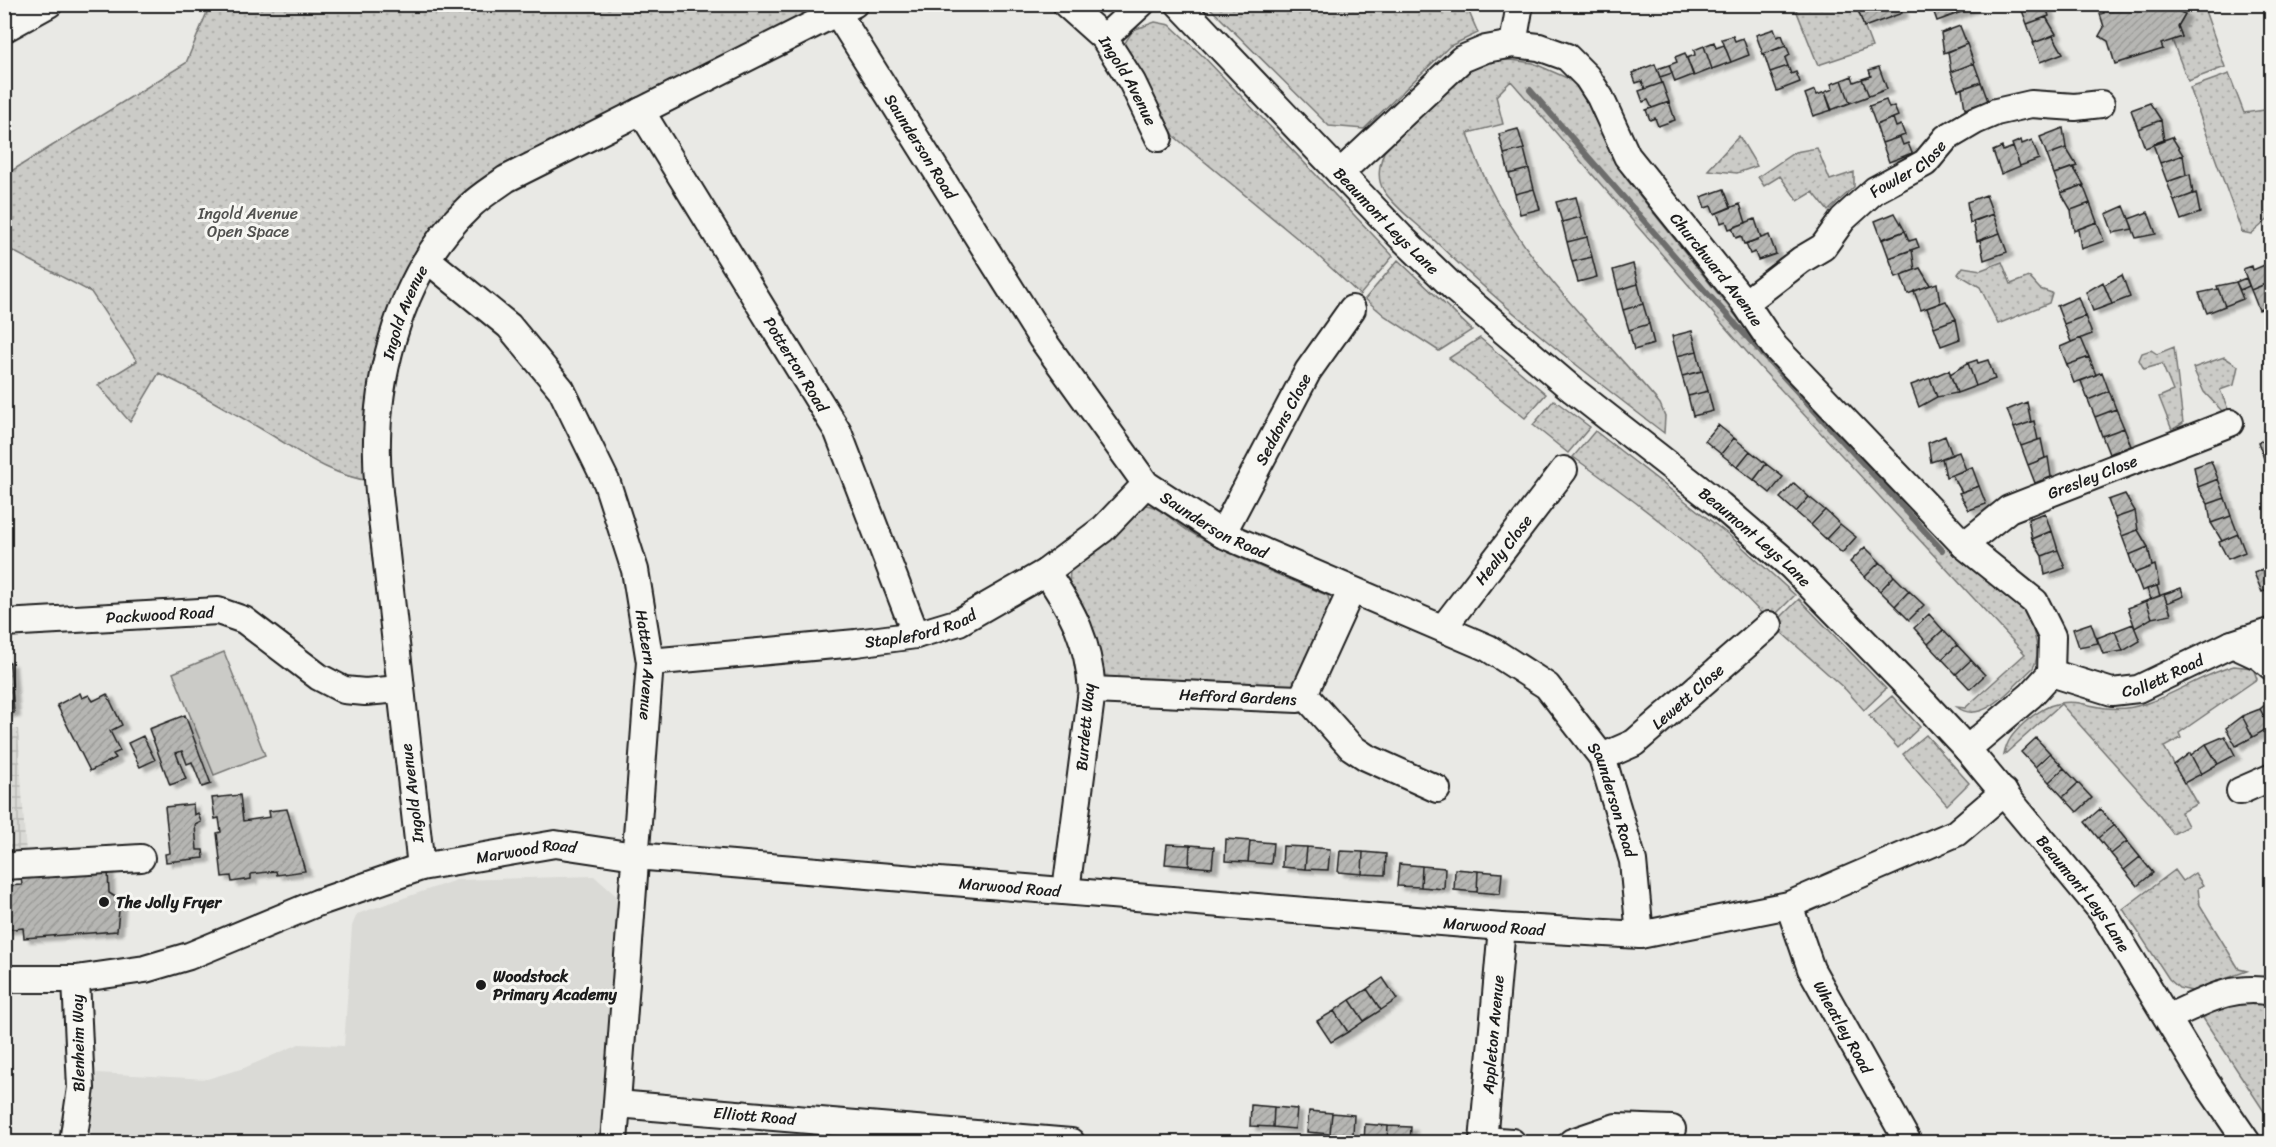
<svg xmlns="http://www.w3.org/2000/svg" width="2276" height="1147" font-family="Sriracha,sans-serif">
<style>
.built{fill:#dadad6}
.industrial{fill:url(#industrial-grid)}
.grass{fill:url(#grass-dots);stroke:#747472;stroke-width:1.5}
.garden{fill:#cbcbc7;stroke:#747472;stroke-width:1.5}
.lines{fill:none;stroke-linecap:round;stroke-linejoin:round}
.stream{stroke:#6d6d6c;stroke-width:6}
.building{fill:url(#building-hatch);stroke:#1c1c1c;stroke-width:1.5;filter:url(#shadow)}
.minor-casing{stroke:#1c1c1c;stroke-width:30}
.minor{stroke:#f6f6f2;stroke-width:26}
.poi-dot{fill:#1c1c1c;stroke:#f6f6f2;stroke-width:2}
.labels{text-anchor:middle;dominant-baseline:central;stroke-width:6;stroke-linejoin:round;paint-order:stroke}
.street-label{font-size:16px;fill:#1c1c1c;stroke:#f6f6f2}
.park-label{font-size:16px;fill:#51514f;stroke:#f6f6f2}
.poi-label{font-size:16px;font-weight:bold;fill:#1c1c1c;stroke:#f6f6f2;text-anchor:start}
</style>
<defs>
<pattern id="industrial-grid" width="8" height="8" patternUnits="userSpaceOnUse" patternTransform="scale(1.5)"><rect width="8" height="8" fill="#dadad6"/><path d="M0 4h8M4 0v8" fill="none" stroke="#babab7"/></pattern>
<pattern id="grass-dots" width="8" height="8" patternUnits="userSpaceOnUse" patternTransform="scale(1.5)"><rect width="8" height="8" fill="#cbcbc7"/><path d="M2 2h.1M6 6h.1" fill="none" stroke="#aeaeaa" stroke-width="1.8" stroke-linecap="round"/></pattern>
<pattern id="building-hatch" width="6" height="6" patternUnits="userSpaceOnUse" patternTransform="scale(1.5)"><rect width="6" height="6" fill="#b6b6b3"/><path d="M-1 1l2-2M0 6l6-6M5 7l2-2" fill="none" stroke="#9c9c99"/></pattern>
<filter id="shadow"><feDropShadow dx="6" dy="4" stdDeviation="1.5" flood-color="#0004"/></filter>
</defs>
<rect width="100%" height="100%" fill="#e9e9e5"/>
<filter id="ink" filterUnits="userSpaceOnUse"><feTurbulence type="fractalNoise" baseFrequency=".0167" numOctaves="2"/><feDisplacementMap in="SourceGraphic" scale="12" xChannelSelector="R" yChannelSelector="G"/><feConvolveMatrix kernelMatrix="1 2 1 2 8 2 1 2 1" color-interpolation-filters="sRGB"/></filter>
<g filter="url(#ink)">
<!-- built -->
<path class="built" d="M594,876L621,900L601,1142H90L97,1073L207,1079L244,1068L299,1044L344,1046L352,926L357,914L456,880Z"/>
<!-- industrial -->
<path class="industrial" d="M18,729L26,854L5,856V730Z"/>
<!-- grass -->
<path class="grass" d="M210,5H833L524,158L420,256L370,481C328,475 299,451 263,430C229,410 195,391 159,373L130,422L98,385L137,361L91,292L5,247V175L186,63Z
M1207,5H1466L1478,33L1450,46L1364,129L1329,126Z
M1785,5H1856L1872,47L1818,65L1795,7Z
M2172,5H2203L2225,67L2188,81L2172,40L2182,37L2178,26L2185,14L2173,9Z
M1155,22L1170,25L1204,57L1393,256L1360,295L1316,254L1175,137L1123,46L1133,30Z
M1511,60L1533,63L1567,78L1571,73L1579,80L1625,177L1763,350L2030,616L2037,628L2033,630C2037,644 2040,655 2033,668C2015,684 1983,727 1957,707L1965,708L2025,654L1759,366L1511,81L1496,96L1503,124L1468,133C1500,243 1589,319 1660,404L1665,416L1664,433C1584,372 1505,310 1433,239C1418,224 1396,209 1384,191C1376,179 1379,165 1384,152C1412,124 1449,74 1487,62C1494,60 1503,61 1511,60Z
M2229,74L2244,113L2271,109V217L2251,234L2242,232L2190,88Z
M1739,136L1757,166L1737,173L1708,170Z
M1817,148L1830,180L1854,172V187L1828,211L1813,192L1798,201L1780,176L1764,186L1758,177L1795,152Z
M1398,260L1472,330L1439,351L1385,316L1365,299Z
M2002,262L2011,284L2029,277L2040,289L2052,293L2049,303L1998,324L1980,287L1958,274L1963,267L1981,270Z
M1480,338L1546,394L1525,418L1449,358Z
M2174,347L2183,423L2172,430L2159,397L2173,391L2162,364L2144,369L2139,360L2142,353L2151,350L2157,354Z
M2224,357L2238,366L2234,385L2220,390L2228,409L2222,411L2204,392L2193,368Z
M1554,400L1590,427L1568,453L1533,425Z
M1595,431L1729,535L1795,595L1769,621C1710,558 1643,506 1573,457Z
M1139,505C1158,503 1171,520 1187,530C1231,557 1281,575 1328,596L1331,609L1293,698L1108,680L1104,676L1069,586L1070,569Z
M1799,599L1886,689L1864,710L1846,690L1773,625Z
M2234,666L2253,668L2257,679L2179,733L2181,738L2164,747L2197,804L2181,812L2188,826L2173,834L2150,803L2061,704L2004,755C2007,740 2013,734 2023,724C2073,678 2090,722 2144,704C2175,695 2203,674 2234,666Z
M1892,696L1920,727L1898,748L1869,716Z
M1926,735L1969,783L1947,805L1903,754Z
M2175,870L2183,881L2195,873L2203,885L2198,888L2200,905L2239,969L2247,971L2192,991L2179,988L2169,979L2123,909Z
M2237,1001L2271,1003V1122L2203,1018L2209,1012Z"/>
<!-- garden -->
<path class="garden" d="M224,652L265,755L214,775L173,673Z"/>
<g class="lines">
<!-- stream -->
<path class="stream" d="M1530,90L1706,292L1942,550"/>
</g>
<!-- building -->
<path class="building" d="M1856,4H1899L1902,13L1864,27Z
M1931,4H1952L1956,14L1937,21Z
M1952,4H1974L1975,7L1956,14Z
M2041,4L2043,8L2046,6L2049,16L2027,24L2020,5Z
M2102,4H2172L2173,9L2185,14L2178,26L2182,37L2161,44L2163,49L2115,64L2108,41L2099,36L2104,27L2100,14L2104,13Z
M2046,17L2056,34L2034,43L2027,24Z
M1960,26L1967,44L1944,53L1941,33Z
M1774,29L1777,37L1782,35L1786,46L1763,54L1756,35Z
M1733,36L1735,41L1743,38L1749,55L1731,62L1722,39Z
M2053,36L2063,53L2040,62L2033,43Z
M1714,42L1716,48L1724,45L1731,62L1712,69L1704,46Z
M1967,44L1974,63L1951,72L1948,52Z
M1786,45L1790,55L1785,58L1788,66L1770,72L1764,54Z
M1704,46L1712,69L1694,76L1687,58L1695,55L1694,50Z
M1685,53L1693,75L1675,82L1669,65L1677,62L1675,57Z
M1974,63L1981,82L1958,90L1951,72Z
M1655,64L1662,83L1645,89L1642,81L1636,83L1632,73Z
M1669,65L1672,73L1660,77L1657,69Z
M1788,66L1791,74L1796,72L1800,82L1777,91L1770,72Z
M1879,67L1887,89L1869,96L1862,79L1871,76L1869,70Z
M1852,76L1854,82L1862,79L1869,96L1850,103L1842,80Z
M1842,80L1850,103L1831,110L1825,92L1833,89L1831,84Z
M1981,82L1988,101L1965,109L1962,89Z
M1662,83L1669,102L1652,108L1648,100L1643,102L1639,91Z
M1815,90L1817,95L1825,92L1832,110L1813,116L1805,94Z
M1886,100L1889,108L1894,106L1898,116L1876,125L1869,106Z
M1669,102L1675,120L1658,126L1655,118L1650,120L1646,110Z
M2150,103L2161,120L2138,129L2131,110Z
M1893,118L1896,127L1901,125L1905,135L1882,143L1876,125Z
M2161,120L2164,141L2145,148L2138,129Z
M2063,128L2066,148L2047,155L2040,137Z
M1518,129L1524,149L1504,154L1499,134Z
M1900,137L1903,145L1908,143L1912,153L1889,162L1882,143Z
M2172,137L2183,155L2160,163L2153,144Z
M2021,140L2022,144L2032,140L2039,159L2020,166L2012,144Z
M2002,147L2003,151L2013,147L2020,166L2001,174L1993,151Z
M2066,148L2077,166L2054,174L2047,155Z
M1524,149L1529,169L1509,174L1504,154Z
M2183,155L2186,175L2167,182L2160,163Z
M2073,167L2084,185L2061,193L2054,174Z
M1529,169L1534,189L1515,194L1509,174Z
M2190,174L2193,194L2174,201L2167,182Z
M2083,185L2090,203L2071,210L2061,193Z
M1534,189L1540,209L1520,214L1515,194Z
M1724,189L1731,207L1714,214L1711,206L1705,208L1701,197Z
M2196,193L2200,213L2181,220L2174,201Z
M1986,195L1993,214L1970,223L1967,202Z
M1576,197L1581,217L1562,222L1556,202Z
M2090,203L2097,222L2074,231L2071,210Z
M1740,204L1746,223L1729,229L1726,221L1721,223L1717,213Z
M2124,206L2133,229L2113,233L2106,214Z
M2148,212L2156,234L2136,238L2129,219Z
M1895,213L1905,231L1882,240L1875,221Z
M1993,214L2000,233L1977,241L1973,221Z
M1581,217L1587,237L1567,242L1562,222Z
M1755,219L1761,238L1744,244L1741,236L1736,238L1732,228Z
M2097,222L2104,241L2081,249L2078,229Z
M1905,231L1909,241L1916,239L1919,247L1889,258L1882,239Z
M2000,233L2007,252L1984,260L1980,240Z
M1769,235L1776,254L1758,260L1755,252L1750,254L1746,244Z
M1587,237L1592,257L1572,262L1567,242Z
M1912,250L1915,270L1896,277L1889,258Z
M1592,257L1597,277L1578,282L1572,262Z
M2269,263L2272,270V276L2268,277L2270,282L2251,290L2243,269L2252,266L2253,270Z
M1633,264L1638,284L1618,290L1613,270Z
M1920,268L1930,285L1908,294L1901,275Z
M2122,275L2130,297L2112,304L2104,285Z
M2246,278L2249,286L2240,290L2236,282Z
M2103,282L2112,304L2093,311L2086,292Z
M2236,282L2243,299L2225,306L2217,286Z
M2270,282L2272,305L2259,310L2251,290Z
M1937,283L1940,303L1921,310L1914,291Z
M1638,284L1643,304L1623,310L1618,290Z
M2218,289L2225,306L2207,313L2199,293Z
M2078,297L2085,316L2064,324L2057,306Z
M1946,301L1956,319L1934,327L1927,308Z
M1643,304L1649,324L1629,330L1623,310Z
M2085,316L2092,334L2071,342L2064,324Z
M1956,319L1960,339L1941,346L1934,327Z
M1649,324L1654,344L1634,350L1629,330Z
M1692,331L1697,351L1677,356L1672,336Z
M2081,338L2089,357L2067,365L2060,347Z
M1697,351L1702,371L1682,376L1677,356Z
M2089,357L2096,375L2074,383L2067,365Z
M1977,360L1978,363L1988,360L1995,379L1976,386L1968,363Z
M1968,363L1976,386L1957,393L1950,374Z
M1949,370L1957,393L1937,397L1930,378Z
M1702,371L1708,391L1688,396L1682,376Z
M2102,372L2109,391L2088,400L2081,381Z
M1930,378L1937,397L1919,407L1911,385Z
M1708,391L1713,411L1693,416L1688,396Z
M2109,391L2116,409L2095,417L2088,400Z
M2027,402L2031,422L2014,428L2007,410Z
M2116,409L2124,428L2102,436L2095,417Z
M2034,421L2038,440L2021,446L2014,428Z
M1718,425L1734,438L1721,454L1705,441Z
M2124,428L2131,446L2109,454L2102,436Z
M1945,436L1952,455L1931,462L1928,443Z
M2272,437V462L2266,464L2258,442Z
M1734,438L1750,451L1737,467L1721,454Z
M2041,439L2045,458L2028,465L2021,446Z
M1750,451L1766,464L1754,480L1737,467Z
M1959,452L1966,470L1946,477L1942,458Z
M2048,457L2051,477L2035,483L2028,465Z
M2211,461L2218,479L2198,487L2194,467Z
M1766,464L1783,477L1770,493L1754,480Z
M1972,467L1979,486L1962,492L1952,475Z
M2218,479L2225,498L2208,504L2198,487Z
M1794,483L1809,497L1796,512L1780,498Z
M1979,486L1986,504L1969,510L1959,493Z
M2125,494L2135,511L2115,518L2108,500Z
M1809,497L1825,510L1811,525L1796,512Z
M2225,498L2231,516L2211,523L2208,504Z
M1825,510L1840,524L1826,539L1811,525Z
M2135,511L2138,530L2122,536L2115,518Z
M2045,513L2051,531L2032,539L2028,519Z
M2231,516L2238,534L2222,541L2211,523Z
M1840,524L1856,537L1842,553L1826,539Z
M2138,530L2148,547L2129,555L2122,536Z
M2052,531L2058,550L2042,556L2032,539Z
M2238,534L2245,552L2228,559L2219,542Z
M1865,547L1880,562L1865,577L1850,562Z
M2148,547L2152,566L2135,573L2129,555Z
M2058,550L2065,568L2045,575L2042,556Z
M1880,562L1894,576L1880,591L1865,577Z
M2155,565L2159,585L2142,591L2135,573Z
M2272,566L2271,589L2262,592L2254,573Z
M1894,576L1909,591L1895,606L1880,591Z
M2157,586L2160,596L2151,599L2147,589Z
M2181,588L2184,596L2167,603L2164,594Z
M1909,591L1924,605L1909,620L1895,606Z
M2164,594L2171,614L2152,618L2146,601Z
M2146,601L2152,618L2135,628L2128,608Z
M1929,614L1943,630L1928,644L1914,628Z
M2091,623L2098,643L2079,647L2073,629Z
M2133,624L2140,641L2123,651L2115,631Z
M1943,630L1957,645L1942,659L1928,644Z
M2115,631L2123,651L2103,654L2097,638Z
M1957,645L1971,660L1956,674L1942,659Z
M1971,660L1985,675L1970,689L1956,674Z
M10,662L14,713H4V663Z
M80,693L82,698L89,695L93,701L107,694L122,725L110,731L120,751L113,754L116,758L90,771L57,705Z
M2272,699V726L2270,727L2260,709Z
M2260,709L2270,727L2253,737L2242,716Z
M185,715L211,784L202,787L192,762L187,764L182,751L176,753L186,779L170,785L149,729Z
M2242,716L2253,737L2236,746L2226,728Z
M143,736L155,760L140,767L128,743Z
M2225,736L2235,755L2218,764L2206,744Z
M2036,738L2050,753L2035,767L2021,752Z
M2206,744L2218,764L2201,774L2191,755Z
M2050,753L2064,768L2049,782L2035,767Z
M2190,753L2201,774L2184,783L2174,765Z
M2064,768L2078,783L2063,797L2049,782Z
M2078,783L2092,798L2077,812L2063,797Z
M240,795L243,821L270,817L269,811L287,809L305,871L277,875L276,871L251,874V879L232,882L231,876L222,877L217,833L221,832L219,818L215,819L212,798Z
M193,804L194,815L198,813L201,822L195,825L197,850H203L204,858L166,862L165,854L170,853L165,807Z
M2100,809L2114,825L2098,838L2085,822Z
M2114,825L2127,841L2111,854L2098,838Z
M1226,839L1250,841L1248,862L1225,861Z
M1250,841L1273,843L1271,864L1248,862Z
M2127,841L2140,857L2124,870L2111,854Z
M1167,844L1190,845L1189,866L1165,864Z
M1190,845L1214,847L1212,868L1189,866Z
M1283,846L1307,847L1305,869L1282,867Z
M1307,847L1330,849L1328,870L1305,869Z
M1340,851L1363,852L1362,874L1338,872Z
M1363,852L1386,854L1385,875L1362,874Z
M2140,857L2153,873L2137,886L2124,870Z
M1399,864L1422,866L1421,887L1397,886Z
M1422,866L1445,868L1444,889L1421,887Z
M1455,869L1478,871L1477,892L1454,890Z
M108,870L109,893L120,900L117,931L24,938L23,928L4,930V886L22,885L21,878Z
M1478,871L1502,873L1500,894L1477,892Z
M1383,978L1397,999L1381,1010L1367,989Z
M1367,989L1381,1010L1364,1021L1350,1000Z
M1350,1000L1364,1021L1348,1032L1334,1011Z
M1334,1011L1348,1032L1331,1042L1317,1021Z
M1251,1105L1274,1107L1273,1127L1250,1126Z
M1274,1107L1297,1109L1295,1129L1273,1127Z
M1309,1111L1332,1113L1330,1134L1307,1132Z
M1332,1113L1354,1115L1353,1135L1330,1134Z
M1365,1124L1388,1126L1387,1142H1364Z
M1388,1126L1411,1127L1410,1142H1387Z"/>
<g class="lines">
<!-- minor casing -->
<g class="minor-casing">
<g id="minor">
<path id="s1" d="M1066,4L1104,38L1132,82L1159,138"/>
<path id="s2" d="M1179,4L1400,236L1456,290L1573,390L1720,505L1791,566L1926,705L1967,749L2104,914L2206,1082L2247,1142"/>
<path id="s3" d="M838,14L1042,339L1146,484L1222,534L1488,648L1547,686L1602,757L1633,861L1640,935"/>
<path d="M4,29L49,4"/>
<path d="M1104,38L1141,4"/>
<path d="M1513,44L1520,4"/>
<path id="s4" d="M641,111L838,432L916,635"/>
<path id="s5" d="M1340,173L1462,59L1486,49L1513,44L1539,47L1567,57L1587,77L1600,97L1627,156L1745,303L1774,346L1964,545L2035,602L2052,636L2051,673"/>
<path id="s6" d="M428,260L509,326L561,389L607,483L635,570L650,662L614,1142"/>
<path id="s7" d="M1745,303L1801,260L1823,247L1843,219L1875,190L1925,163L1946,138L1975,121L1996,112L2031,104L2075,107L2101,104"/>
<path id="s8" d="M1222,534L1308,371L1352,309"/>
<path id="s9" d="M1964,545L2009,509L2230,423"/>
<path d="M1046,572C1074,613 1088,640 1092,690L1066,891"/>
<path id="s10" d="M4,623L218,611L244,620L319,677L344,690L365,692L400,689"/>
<path id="s11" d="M1443,628L1564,470"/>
<path d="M2232,644L2260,657L2272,667"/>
<path id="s12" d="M650,662L856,643L916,635L959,622L1046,572L1103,529L1146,484"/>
<path id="s13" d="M1092,690L1298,699L1304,694L1351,591"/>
<path d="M1304,694L1351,747L1366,757L1437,789"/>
<path id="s14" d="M1967,749L2031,695L2051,673L2112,692L2138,689L2232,644L2272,631"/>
<path id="s15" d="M1602,757L1634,743L1769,625"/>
<path d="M2240,791L2272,777"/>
<path d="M4,866L141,858"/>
<path id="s16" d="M421,867L379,492C369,394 395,277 469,207C480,196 494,188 506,179L854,4"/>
<path id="s17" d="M1789,905L1811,969L1908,1142"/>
<path id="s18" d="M4,979H76L145,969L189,956L317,903L421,867L555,844L635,856L1502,927L1640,935L1789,905L1956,833L2004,792"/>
<path d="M2169,1017C2205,1001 2231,984 2272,992"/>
<path id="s19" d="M617,1104L1071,1142"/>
<path d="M1483,1140L1512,1142"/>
<path d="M73,1142L81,1088L76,979"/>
<path id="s20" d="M1483,1142L1502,927"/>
<path d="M1572,1142L1616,1127L1672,1129"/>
</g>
</g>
<!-- minor -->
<use href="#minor" class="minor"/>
</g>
</g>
<!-- markers -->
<g class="poi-dot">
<circle cx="104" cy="902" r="6"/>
<circle cx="481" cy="985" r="6"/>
</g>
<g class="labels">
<!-- street labels -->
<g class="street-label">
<text stroke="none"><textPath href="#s1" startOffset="100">Ingold Avenue</textPath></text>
<text stroke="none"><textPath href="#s3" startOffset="156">Saunderson Road</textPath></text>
<text stroke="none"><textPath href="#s7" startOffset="213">Fowler Close</textPath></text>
<text stroke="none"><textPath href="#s2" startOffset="300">Beaumont Leys Lane</textPath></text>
<text stroke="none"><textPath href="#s5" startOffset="538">Churchward Avenue</textPath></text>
<text stroke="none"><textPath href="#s16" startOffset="561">Ingold Avenue</textPath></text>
<text stroke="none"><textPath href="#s4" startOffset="297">Potterton Road</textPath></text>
<text stroke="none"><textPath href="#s8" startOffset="130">Seddons Close</textPath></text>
<text stroke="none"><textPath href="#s9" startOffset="147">Gresley Close</textPath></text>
<text stroke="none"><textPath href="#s3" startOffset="642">Saunderson Road</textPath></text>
<text stroke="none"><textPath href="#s2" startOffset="786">Beaumont Leys Lane</textPath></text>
<text stroke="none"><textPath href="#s11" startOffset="99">Healy Close</textPath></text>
<text stroke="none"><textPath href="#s10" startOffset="156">Packwood Road</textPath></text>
<text stroke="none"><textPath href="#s12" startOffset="273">Stapleford Road</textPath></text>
<text stroke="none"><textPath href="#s6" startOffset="478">Hattern Avenue</textPath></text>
<text stroke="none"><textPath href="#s14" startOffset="231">Collett Road</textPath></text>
<text stroke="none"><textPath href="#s13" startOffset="146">Hefford Gardens</textPath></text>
<text stroke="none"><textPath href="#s15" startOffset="106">Lewett Close</textPath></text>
<text transform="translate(1085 727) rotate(-85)">Burdett Way</text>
<text transform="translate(412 793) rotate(-97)">Ingold Avenue</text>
<text stroke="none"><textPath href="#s3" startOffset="1146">Saunderson Road</textPath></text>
<text stroke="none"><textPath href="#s18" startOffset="543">Marwood Road</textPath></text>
<text stroke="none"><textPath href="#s18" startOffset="1029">Marwood Road</textPath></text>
<text stroke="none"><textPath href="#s2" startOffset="1272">Beaumont Leys Lane</textPath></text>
<text stroke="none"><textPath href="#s18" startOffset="1515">Marwood Road</textPath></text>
<text stroke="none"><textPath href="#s17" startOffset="134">Wheatley Road</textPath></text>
<text stroke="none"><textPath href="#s20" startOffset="108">Appleton Avenue</textPath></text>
<text transform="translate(78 1043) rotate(-91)">Blenheim Way</text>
<text stroke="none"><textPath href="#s19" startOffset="138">Elliott Road</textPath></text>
</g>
<!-- park labels -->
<g class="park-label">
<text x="248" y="213">Ingold Avenue<tspan x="248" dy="18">Open Space</tspan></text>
</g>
<!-- poi labels -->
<g class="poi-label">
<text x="116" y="902">The Jolly Fryer</text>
<text x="493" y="976">Woodstock<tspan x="493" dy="18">Primary Academy</tspan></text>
</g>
</g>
<!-- margin -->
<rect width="2276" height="1147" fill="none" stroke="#f6f6f2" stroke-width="24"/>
<rect x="12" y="12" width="2252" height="1123" fill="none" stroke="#1c1c1c" stroke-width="2" filter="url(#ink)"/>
</svg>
